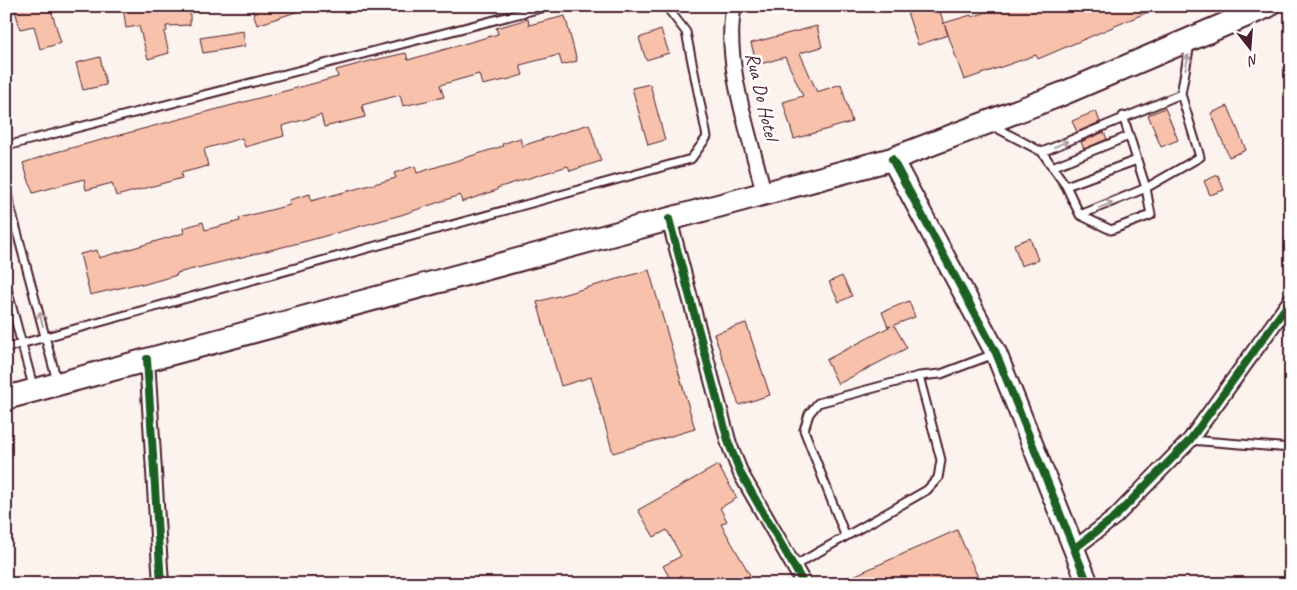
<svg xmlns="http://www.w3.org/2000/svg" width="1297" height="590" font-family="Caveat,sans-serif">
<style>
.building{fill:#f7c1ab;stroke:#4a1f2b}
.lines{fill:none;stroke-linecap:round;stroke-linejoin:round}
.lane-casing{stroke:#4a1f2b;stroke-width:11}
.street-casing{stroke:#4a1f2b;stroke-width:18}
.secondary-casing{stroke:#4a1f2b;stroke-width:24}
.primary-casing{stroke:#4a1f2b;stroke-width:26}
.lane{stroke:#fff;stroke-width:7}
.street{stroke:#fff;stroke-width:14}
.secondary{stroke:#fff;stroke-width:20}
.primary{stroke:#fff;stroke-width:22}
.cycleway-casing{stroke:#fff;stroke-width:11}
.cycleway{stroke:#1b5e20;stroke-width:8}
.oneway{stroke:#ae9aa0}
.labels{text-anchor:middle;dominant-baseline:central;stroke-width:5;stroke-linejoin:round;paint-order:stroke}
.street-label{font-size:20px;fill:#4a1f2b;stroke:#fff}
</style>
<rect width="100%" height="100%" fill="#fdf3ee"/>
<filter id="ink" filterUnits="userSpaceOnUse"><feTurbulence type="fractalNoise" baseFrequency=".02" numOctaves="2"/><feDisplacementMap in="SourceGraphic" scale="10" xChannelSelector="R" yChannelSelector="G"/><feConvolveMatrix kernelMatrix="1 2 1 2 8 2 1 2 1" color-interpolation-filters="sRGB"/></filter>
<g filter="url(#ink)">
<!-- building -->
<path class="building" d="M14,6H50L61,43L40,49L34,26L20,29Z
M123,6H190V25L166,26L167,31L164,32L169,53L148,59L139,26L126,28Z
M263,6H304L305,9L257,25L252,10Z
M905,6H938L948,35L918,45Z
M1004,6H1162L1038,59L1036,55L964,80L944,23L971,15L972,17Z
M565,16L577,61L562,65L559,55L520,65L523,75L510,79L482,85L479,74L440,85L444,97L403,106L400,95L362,105L365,117L324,127L321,115L282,126L284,136L245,147L242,138L204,149L208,166L181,173L182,178L146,188L116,196L112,183L86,190L84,179L33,193L23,163L56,152L338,77L336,70L370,61L406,53L408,60L498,34L496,28L528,19L529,25Z
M817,26L822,47L800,53L817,92L841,84L852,122L794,139L783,102L803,96L785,57L757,65L751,43Z
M661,30L669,53L646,60L639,38Z
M243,31L245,46L203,53L200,38Z
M100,57L106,85L83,90L76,63Z
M650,84L665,140L648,145L632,88Z
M1228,106L1246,150L1229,157L1211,113Z
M1165,108L1178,140L1161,147L1148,115Z
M1096,111L1100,122L1077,132L1072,121Z
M589,124L601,161L570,171L568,166L497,188V190L462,202L460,195L401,215L307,241L177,273V275L142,285L141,283L90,295L80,254L97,250L99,258L184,233L183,228L203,222L205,230L240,221L239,218L290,205L289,200L310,194L311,201L396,178L394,173L415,166L417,173L503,146L502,144L520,138L522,146Z
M1104,132L1107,139L1084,149L1081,142Z
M1218,175L1224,190L1210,195L1204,181Z
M1030,238L1038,260L1021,266L1014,244Z
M649,270L695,429L613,453L591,377L561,386L537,302Z
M842,276L852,296L839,302L829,282Z
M909,301L915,317L894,325L907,348L838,384L826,360L891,326L888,327L882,312Z
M746,323L770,395L739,405L714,334Z
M718,465L737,498L720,508L727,521L721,524L750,575L734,584H686L682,576L672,582L663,566L681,556L667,530L654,537L638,510Z
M957,530L981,584H835Z"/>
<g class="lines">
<!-- lane casing -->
<g class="lane-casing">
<path id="lane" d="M991,125L1042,152L1181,94L1190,44
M6,146L549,6
M1042,152L1066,186L1080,215L1146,188L1200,157L1181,94
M1052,167L1129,136
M1066,186L1137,160
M6,191L57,381
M1080,215L1111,230L1151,215L1146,188L1123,116
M6,285L33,386
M6,348L691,159L707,137L686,32L666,6
M1190,440L1291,448
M845,535L804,430L809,414L818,403L919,376L941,374L994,354
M794,566L927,490L938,478L941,460L919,376"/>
</g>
<!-- street casing -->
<g class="street-casing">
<path id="street" d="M734,6C722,60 751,139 764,193
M669,219L729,444L741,474L804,584
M147,359L161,584
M1075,548L1115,517L1190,440L1291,300"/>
</g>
<!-- secondary casing -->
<g class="secondary-casing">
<path id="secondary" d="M892,159L996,353L1088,584"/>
</g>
<!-- primary casing -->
<g class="primary-casing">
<path id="primary" d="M6,398L892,159L1062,94L1268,6"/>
</g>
<!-- lane -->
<use href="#lane" class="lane"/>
<!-- street -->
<use href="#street" class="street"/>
<!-- secondary -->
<use href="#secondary" class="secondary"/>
<!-- primary -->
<use href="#primary" class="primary"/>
<!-- cycleway casing -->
<g class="cycleway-casing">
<path id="cycleway" d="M892,159L996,353L1088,584
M669,219L729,444L741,474L804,584
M147,359L161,584
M1075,548L1115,517L1190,440L1291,300"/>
</g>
<!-- cycleway -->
<use href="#cycleway" class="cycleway"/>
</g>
<!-- one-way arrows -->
<defs><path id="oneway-shaft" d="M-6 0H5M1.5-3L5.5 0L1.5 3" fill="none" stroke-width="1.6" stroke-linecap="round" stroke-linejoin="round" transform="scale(1.25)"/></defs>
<g class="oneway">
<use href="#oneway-shaft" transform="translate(1187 62) rotate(-79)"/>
<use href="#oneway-shaft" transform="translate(1061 144) rotate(-24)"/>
<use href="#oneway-shaft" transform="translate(1106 205) rotate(-22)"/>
<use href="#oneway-shaft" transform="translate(41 319) rotate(-105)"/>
</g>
</g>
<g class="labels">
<!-- street labels -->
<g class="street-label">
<text transform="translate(762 96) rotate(77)">Rua Do Hotel</text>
</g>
</g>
<!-- margin -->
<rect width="1297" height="590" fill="none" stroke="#fff" stroke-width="25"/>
<rect x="12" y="12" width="1272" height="565" fill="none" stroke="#4a1f2b" stroke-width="2" filter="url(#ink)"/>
<!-- north arrow -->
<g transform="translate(1250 48) rotate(163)" stroke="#ffffff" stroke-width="4" paint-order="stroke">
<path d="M0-4L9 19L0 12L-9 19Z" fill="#4a1f2b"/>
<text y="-8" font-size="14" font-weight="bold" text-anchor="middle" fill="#4a1f2b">N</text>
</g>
</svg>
